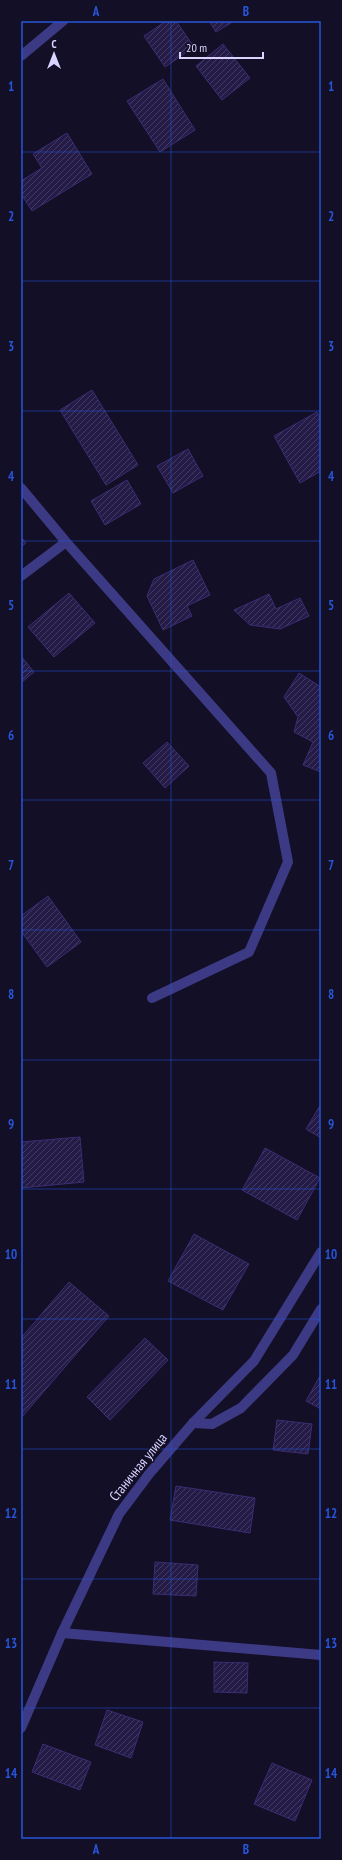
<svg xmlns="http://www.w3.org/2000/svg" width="342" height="1860" font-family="'PT Sans Narrow',sans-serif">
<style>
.building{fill:url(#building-hatch);stroke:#3b2d73}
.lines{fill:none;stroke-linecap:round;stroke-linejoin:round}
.service{stroke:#3d3a85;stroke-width:10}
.minor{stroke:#3d3a85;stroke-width:10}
.grid{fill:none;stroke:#2655da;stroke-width:1;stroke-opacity:0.55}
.labels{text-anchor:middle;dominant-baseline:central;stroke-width:3;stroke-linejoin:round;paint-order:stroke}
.street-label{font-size:14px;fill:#d9d4ff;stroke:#130f26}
.neatline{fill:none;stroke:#2655da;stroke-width:1.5}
.grid-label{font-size:13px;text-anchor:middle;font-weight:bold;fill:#2655da}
</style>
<defs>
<pattern id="building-hatch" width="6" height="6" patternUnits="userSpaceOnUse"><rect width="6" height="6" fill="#241b47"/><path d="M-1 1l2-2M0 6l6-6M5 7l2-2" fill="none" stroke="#433b63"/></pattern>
</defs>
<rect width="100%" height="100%" fill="#130f26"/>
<!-- building -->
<path class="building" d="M166,21H176L194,47L165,67L144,36Z
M209,21H234L216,32Z
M223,44L250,78L222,100L196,66Z
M163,79L195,130L160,152L127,101Z
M67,133L92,174L32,211L21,194V181L42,168L33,154Z
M92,390L138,465L106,485L60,410Z
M317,412L321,420V471L300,483L274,436Z
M188,449L203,476L173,493L157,466Z
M127,480L141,504L105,525L91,501Z
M21,537L26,543L21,547Z
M193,560L210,595L187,606L192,616L163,630L147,596L154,579Z
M69,593L95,623L54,657L28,627Z
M269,594L276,609L300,598L309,616L280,629L250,625L234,610Z
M21,656L34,672L21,683Z
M299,673L321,687V772L303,765L313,742L294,732L298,717L284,697Z
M167,742L189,766L165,788L143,763Z
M48,896L81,942L47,967L21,931V916Z
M321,1104V1138L306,1129Z
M80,1137L84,1182L21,1188V1142Z
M265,1148L320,1178L297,1220L242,1190Z
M194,1234L249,1264L223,1310L168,1281Z
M69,1282L109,1316L21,1418V1338Z
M145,1338L168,1360L110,1420L87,1397Z
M321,1374V1409L306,1401Z
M277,1420L312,1424L308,1454L273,1450Z
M176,1486L255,1498L250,1533L170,1520Z
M155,1562L198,1565L196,1596L153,1594Z
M214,1662L248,1663L247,1693L214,1692Z
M107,1710L143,1722L131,1758L95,1745Z
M43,1744L91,1762L80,1790L32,1772Z
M272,1763L312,1780L295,1821L254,1804Z"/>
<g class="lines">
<!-- service -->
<path class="service" d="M193,1423L212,1424L241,1408L293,1355L321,1309
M62,1633L321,1655"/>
<!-- minor -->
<path class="minor" d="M21,56L63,21
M21,488L66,542L271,773L288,862L249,952L152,998
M21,576L66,542
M21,1728L62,1633L119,1514L149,1474L193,1423L254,1361L321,1252"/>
</g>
<!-- grid -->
<path class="grid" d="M171,21V1839M21,152H321M21,281H321M21,411H321M21,541H321M21,671H321M21,800H321M21,930H321M21,1060H321M21,1189H321M21,1319H321M21,1449H321M21,1579H321M21,1708H321"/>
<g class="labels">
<!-- street labels -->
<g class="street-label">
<text transform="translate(138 1467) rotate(-51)">Станичная улица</text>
</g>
</g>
<!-- border -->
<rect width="342" height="1860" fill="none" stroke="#130f26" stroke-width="44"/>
<!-- north arrow -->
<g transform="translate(54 54)" stroke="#130f26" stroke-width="3" paint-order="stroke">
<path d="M0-3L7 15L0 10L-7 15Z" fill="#d9d4ff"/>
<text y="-6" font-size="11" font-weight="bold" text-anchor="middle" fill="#d9d4ff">С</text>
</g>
<!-- scale -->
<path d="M180 52v6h83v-6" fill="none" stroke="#d9d4ff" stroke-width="2"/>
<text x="186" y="52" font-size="12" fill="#d9d4ff" stroke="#130f26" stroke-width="3" paint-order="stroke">20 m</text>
<rect x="22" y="22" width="298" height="1816" class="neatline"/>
<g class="grid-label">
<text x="96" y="16">A</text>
<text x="246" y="16">B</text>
<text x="11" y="91">1</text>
<text x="331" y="91">1</text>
<text x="11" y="221">2</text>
<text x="331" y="221">2</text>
<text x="11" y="351">3</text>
<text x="331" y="351">3</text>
<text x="11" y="481">4</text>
<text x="331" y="481">4</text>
<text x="11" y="610">5</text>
<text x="331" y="610">5</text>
<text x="11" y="740">6</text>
<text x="331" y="740">6</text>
<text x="11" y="870">7</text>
<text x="331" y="870">7</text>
<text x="11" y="999">8</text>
<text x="331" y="999">8</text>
<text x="11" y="1129">9</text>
<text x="331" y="1129">9</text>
<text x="11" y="1259">10</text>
<text x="331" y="1259">10</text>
<text x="11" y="1389">11</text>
<text x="331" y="1389">11</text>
<text x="11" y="1518">12</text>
<text x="331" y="1518">12</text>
<text x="11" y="1648">13</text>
<text x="331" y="1648">13</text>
<text x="11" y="1778">14</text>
<text x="331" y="1778">14</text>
<text x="96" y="1854">A</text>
<text x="246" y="1854">B</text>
</g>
</svg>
